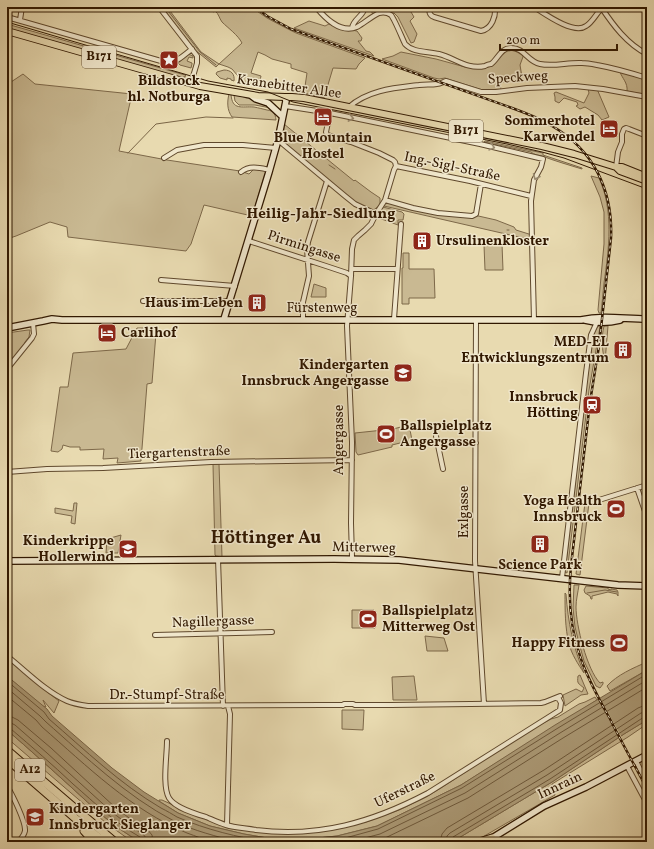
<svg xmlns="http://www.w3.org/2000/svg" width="654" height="849" font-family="Vollkorn,serif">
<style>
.green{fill:#c9b992;stroke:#7d6849}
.water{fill:#aa9874;stroke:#7a6546}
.pier{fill:#e8dab0}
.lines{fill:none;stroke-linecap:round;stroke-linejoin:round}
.shore{stroke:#6e583a;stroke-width:1}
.stream{stroke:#7a6546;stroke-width:1}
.street-casing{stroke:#5f482c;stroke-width:6}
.secondary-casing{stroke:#311800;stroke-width:8}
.primary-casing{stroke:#311800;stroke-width:8}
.highway-casing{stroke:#311800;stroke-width:9}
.street{stroke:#f0e7cc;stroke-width:4}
.secondary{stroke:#f0e7cc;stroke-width:5.5}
.primary{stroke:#e8dab0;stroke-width:6}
.highway{stroke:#e8dab0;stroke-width:7}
.tram{stroke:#311800;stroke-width:1}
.rail-casing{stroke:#311800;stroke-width:2.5}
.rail{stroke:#f0e7cc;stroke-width:1;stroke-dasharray:3;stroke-linecap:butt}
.oneway{stroke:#9a8a70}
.labels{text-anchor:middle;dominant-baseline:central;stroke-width:3;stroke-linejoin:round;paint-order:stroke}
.shield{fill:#f0e7cc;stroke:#6a563d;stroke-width:1}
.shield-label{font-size:13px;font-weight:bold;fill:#311800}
.street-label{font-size:14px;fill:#311800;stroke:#f0e7cc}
.poi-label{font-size:14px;font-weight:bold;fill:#311800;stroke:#f0e7cc;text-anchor:end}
.neighbourhood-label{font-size:15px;font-weight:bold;fill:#311800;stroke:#f0e7cc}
.district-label{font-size:18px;font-weight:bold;fill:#311800;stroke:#f0e7cc}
</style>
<rect width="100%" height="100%" fill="#e8dab0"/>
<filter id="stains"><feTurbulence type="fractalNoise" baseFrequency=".005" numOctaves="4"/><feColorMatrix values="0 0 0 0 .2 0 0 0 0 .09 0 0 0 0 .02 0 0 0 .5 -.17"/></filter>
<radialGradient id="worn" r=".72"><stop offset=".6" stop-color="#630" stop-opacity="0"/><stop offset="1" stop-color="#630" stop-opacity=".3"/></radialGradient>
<!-- green -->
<path class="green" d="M162,7H167L201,52L219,64L242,43C238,35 228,28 222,22C219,18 219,14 215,11L213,12L209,7H251L267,18L284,27L296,33L365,58L359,64L356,69L333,68L324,98L304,93L307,73L291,68V64L272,59L265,55L258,52L251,73L261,76L259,85L243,82L232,69L228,67L219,64L216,67L195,50Z
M372,7H408L414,17L410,21L417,34L414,42L411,43L398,17L394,13L392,14L389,11L384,9L373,14L371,11Z
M309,21L325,26L329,24L340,28L357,31L362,38L361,41H358L366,51L370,52L374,56L294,28Z
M7,24L185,75L186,76L181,78L7,28Z
M509,49H514L524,54L520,65L522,77L506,78L505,82H501L500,83L501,90H483L445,78L439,79L434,78L382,59L393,56L401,52L436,59L465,67H488L504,52Z
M188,54L193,56V58L189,57L187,61L192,63V64L191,68L180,65L178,63Z
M224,70C231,70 235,74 234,81L231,80V79L227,78V80L220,78L216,74L217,72Z
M620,72L647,79V94L636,93L627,91C628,83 622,78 620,72Z
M23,74L35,84L132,94L119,151L167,160L240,171L249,174L254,169L266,171L252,216L204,205L191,244L186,251L68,237L67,227L50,222L16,236L7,239V81L11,82Z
M588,89H597L609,117L602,120L598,115L585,107L580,109L576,106L578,105L577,102L564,98L559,103L555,101V97L554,93L556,92L584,103L589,93Z
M229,94H231C232,111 242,106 254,107C259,108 263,109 267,110C274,111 275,113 276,120L232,117C227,110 227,102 229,94Z
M234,95H240L246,98L258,100L271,108L255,105H239L235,101Z
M284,124L354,181L355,180L371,192L380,198V205L371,212L355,204L327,181L283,141Z
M485,141L543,153V155L582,168V169C569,165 555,161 542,156C538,155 534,155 531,152L484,142Z
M591,176L599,178C614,211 609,248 604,283C603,293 602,304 601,313H599L598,310L604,244V212L600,197Z
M386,201L438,213L474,215L496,220L514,227L516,230L532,235V240L384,206Z
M383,207L402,212L404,214L403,220H398V225L376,217L379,212Z
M502,244L503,270H485L484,245Z
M403,253H409V269H434L435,298H409V304H402V268H403Z
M314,284L326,288V297H311Z
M598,326L600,327L589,390L567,573L565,572L587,380L594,332Z
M604,326H608L605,362C602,350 601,338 604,326Z
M137,328H144L156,333L152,383L147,384L141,461L117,463L118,458L103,459L104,449L80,450V447H70L63,445L62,449L58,452L51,451L60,387H68L73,353L126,349Z
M28,330H30L29,337L25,342V343L24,344L7,366V333Z
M409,425L412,440L392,445V447L358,455L356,452L355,433L393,429Z
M213,464H219L222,557L216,556L215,555Z
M74,503H77L75,524L71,523L72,516L55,513V508L73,511Z
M585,503H589L580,575L576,574Z
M121,535L118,553H106L107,539Z
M574,585H579C578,592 576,600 576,607C576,625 587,670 600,683L603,682V684L600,688L596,686L584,661L579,643L575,627L573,608Z
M586,586L608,588V589L611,590V589L617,590L618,592V596L617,594L608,592L592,596V599H591L590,596L585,593L584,590Z
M565,593L566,594C568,622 573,647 584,673C578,664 572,655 569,644C565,628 565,610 565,593Z
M352,610H374L375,628H352Z
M425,636L444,638L448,651H427Z
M7,659L46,691L59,701L54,713L43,700L46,707L42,706L7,676Z
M647,662V670L610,691L607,686C617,675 633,668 647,662Z
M580,675L588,694L581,695L565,706L563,695L576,689L582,692L584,688C578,683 577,684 578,676Z
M414,676L417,700H393L392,677Z
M595,697L597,700L461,785L377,826L337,836L308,839H273L244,834L210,826L178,813L159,801V800H162L182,809L225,826L287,834L366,822L399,810L426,797L441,788L530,730L551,719L558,717L579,704L585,702Z
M342,710H364L363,730L342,729Z
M647,720V724L628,737L552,784L555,795L474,842H452L552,782L624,734Z
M7,730C29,749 50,768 71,787C93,807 114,828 141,842H135L127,838L106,823L7,738Z"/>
<!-- water -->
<path class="water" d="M647,670V720L624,734L552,782L452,842H141C114,828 93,807 71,787C50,768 29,749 7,730V676L47,709L52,716L112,768L144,792L178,813L210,826L244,834L273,839H308L337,836L377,826L461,785L555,725Z"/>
<!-- pier -->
<path class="pier" d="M599,696L622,738L619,739L597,697Z"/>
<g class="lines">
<!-- shore -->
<path class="shore" d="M7,681L44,712L49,719C85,750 120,784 161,808C167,811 172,814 177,817C207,830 237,837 268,842
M7,688L40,716L46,722C86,757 126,796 174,821C194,831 216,836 237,842
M7,696L36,720L42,727C87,766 131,810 187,833C196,836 204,840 213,842
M7,717H12L18,720L51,748L117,809L136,823L147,829L152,835L153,842
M7,723H11L15,725L47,753L113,813L133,828L143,834L146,838L147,842
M7,728L11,729C32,747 53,765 73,784C95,803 115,823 140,837L142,842
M321,842L338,840L378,829L462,788L558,728L647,674
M350,842L380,834L465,793L560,733L647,680
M373,842L383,839L468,798L563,738L647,687
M440,842L442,834L447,828L544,770L638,708L643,706H647
M446,842L447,836L450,833L547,775L641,713L647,712
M451,842V839L453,837L550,779L644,717H647"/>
<!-- stream -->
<path class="stream" d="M165,7L200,52L216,65
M128,153L156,124L206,117L233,118
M329,165L335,169
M507,230H509
M587,593L605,590L617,592"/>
<!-- street casing -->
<g class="street-casing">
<path id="street" d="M159,7L197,56V63L191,83
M316,7C325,18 340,34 357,27C364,23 371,17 379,13C383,12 387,12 391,15C395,20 402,38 405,44C413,53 428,51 439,54C455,58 467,70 485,66C486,65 490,64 491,64C498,59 501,47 512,48C524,48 528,62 540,64C554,67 568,62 582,63C587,63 592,64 597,65C614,68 631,73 647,78
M430,7C429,12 429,15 434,17L481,31C492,29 496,16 495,7
M534,7C545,14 574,35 586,26C593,22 597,12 603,7
M601,7C613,25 627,44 647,54
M7,17L168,63C178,62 185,54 192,49
M20,20L22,7
M352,28C353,19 364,16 365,7
M285,106L330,113L480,144L543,159L541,167L534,180L531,201L534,320
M349,107C368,90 394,88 419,85C425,84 431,85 437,84C440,84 443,82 446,81L481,92H496L527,88L575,86L603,89L647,97
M330,113L326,132L327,135L351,142L379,153L393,160L395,162L396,166L470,181L531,196
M278,140L345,196L355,204L376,214
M164,158L177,150L204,145H243L276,148
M396,166L394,170L385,200L413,208L438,213L472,216L476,214L481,184
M616,167L618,152L622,142V134L624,129L626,128L629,129L647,136
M241,172C250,165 260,168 270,170
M249,241L326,266L347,273L351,276
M352,269H397
M161,280L235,286
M143,301H229
M394,319L401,224
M303,320V302L309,276L307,249L308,242L327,181
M476,320L475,561L484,704
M7,369L32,338L34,334L33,323
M436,436L443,469
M438,442L476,443
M7,472L47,469L103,468L211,462L352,460
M637,488L647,517
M599,500L647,485
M218,559L223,706
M350,559L352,557L351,523L352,442L347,326L351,276L352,249L354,240L358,236L365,230L371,224L376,214L385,200
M562,578L586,373L591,335L597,322
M155,635L272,632
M7,656C26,671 45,691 67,701C74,704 81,705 88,706L324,705H343L344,704H353L355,705H391L541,703L545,702L560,696
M167,741C167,756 162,786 169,798C175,808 196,814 206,817C213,820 219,823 226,825C236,828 246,828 256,830C319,838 373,822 428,793L560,710L561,703L559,699L556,698
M636,761L647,783
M627,766L643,796L647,803
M7,786C12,794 26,822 25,831C24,835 21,839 18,842
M227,825L230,714L228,706"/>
</g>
<!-- secondary casing -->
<g class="secondary-casing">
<path id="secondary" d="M252,96L256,99L268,103L282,116
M224,319L269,172L278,140L285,106L286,101L285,97
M585,320C597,323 608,323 620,320
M7,328L43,321L52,319L62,320H581C604,315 624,319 647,319
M7,561L334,559L399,560L618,585L647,586
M489,840L544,806L586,787L647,755"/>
</g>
<!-- primary casing -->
<g class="primary-casing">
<path id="primary" d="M7,31L200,86L258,96L285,97H292L304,98L542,146L574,154L616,167H622L647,177
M616,167L620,171L647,181"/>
</g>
<!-- highway casing -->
<g class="highway-casing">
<path id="highway" d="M7,750L77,810L115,842
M7,759L75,818L104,842
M84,831L94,842
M479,842L492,838"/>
</g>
<!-- street -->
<use href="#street" class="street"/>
<!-- secondary -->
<use href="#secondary" class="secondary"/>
<!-- primary -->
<use href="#primary" class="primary"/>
<!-- highway -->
<use href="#highway" class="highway"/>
<!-- tram -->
<path class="tram" d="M7,22L208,81L268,92L293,102L507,144L542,152L564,158L647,189"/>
<!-- rail casing -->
<g class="rail-casing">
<path id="rail" d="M255,7L267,16L291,29L512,108C526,113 539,118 552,126C594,150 613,191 611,238L599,346L590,402L571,566C568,597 570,627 580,656C587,678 599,699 610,719C622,743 635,766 647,789"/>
</g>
<!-- rail -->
<use href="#rail" class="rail"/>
</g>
<!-- one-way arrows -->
<defs><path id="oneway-chevron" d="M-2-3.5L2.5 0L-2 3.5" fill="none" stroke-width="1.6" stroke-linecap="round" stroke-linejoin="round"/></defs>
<g class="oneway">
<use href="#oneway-chevron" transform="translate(351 118) rotate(11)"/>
<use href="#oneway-chevron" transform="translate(492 147) rotate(15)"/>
<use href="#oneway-chevron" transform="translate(536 177) rotate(113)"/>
</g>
<!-- icons -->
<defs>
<g id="sight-square" transform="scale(1)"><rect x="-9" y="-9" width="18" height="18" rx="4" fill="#8f2418" stroke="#f0e7cc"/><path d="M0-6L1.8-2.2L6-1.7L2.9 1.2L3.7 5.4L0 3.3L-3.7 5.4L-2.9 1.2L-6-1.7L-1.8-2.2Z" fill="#fff"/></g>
<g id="hotel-square" transform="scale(1)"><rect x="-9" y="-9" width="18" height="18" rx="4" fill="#8f2418" stroke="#f0e7cc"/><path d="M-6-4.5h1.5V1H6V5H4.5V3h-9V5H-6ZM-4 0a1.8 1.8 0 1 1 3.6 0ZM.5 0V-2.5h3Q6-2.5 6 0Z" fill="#fff"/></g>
<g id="building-square" transform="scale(1)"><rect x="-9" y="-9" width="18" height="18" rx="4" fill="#8f2418" stroke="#f0e7cc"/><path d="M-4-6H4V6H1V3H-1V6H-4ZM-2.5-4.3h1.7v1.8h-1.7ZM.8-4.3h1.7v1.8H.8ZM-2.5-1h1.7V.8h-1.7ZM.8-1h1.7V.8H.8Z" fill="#fff"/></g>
<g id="school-square" transform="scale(1)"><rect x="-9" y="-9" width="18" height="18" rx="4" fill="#8f2418" stroke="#f0e7cc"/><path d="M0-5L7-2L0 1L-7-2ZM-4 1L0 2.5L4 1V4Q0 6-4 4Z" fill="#fff"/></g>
<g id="station-square" transform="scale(1)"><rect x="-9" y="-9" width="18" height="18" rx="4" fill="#8f2418" stroke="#f0e7cc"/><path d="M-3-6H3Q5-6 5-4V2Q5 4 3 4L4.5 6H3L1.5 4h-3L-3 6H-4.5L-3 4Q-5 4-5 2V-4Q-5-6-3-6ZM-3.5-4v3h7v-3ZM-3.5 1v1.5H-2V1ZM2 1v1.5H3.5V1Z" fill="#fff"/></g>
<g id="stadium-square" transform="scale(1)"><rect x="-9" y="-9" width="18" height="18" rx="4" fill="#8f2418" stroke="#f0e7cc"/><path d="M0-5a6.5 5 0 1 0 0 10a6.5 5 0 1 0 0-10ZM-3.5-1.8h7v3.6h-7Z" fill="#fff"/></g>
</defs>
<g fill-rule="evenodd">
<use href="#sight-square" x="169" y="60"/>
<use href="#hotel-square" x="323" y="117"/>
<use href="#hotel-square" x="609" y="129"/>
<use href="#building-square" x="422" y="241"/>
<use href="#building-square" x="257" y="303"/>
<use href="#hotel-square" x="107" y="333"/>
<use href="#building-square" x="623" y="350"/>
<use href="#school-square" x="403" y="373"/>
<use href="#station-square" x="592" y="405"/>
<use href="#stadium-square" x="386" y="434"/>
<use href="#stadium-square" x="616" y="509"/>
<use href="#building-square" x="540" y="544"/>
<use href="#school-square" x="128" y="549"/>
<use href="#stadium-square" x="368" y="619"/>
<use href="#stadium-square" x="619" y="643"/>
<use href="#school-square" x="35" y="817"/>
</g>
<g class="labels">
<!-- shield labels -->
<g class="shield">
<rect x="82" y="46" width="34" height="22" rx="3"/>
<rect x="449" y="120" width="34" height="22" rx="3"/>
<rect x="15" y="759" width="30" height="22" rx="3"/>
</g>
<g class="shield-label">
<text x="99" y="57">B171</text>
<text x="466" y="131">B171</text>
<text x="30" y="770">A12</text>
</g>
<!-- street labels -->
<g class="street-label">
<text transform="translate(518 78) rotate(-4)">Speckweg</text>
<text transform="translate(289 87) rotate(8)">Kranebitter Allee</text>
<text transform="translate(452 167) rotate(12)">Ing.-Sigl-Straße</text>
<text transform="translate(304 247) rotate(18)">Pirmingasse</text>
<text x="322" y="308">Fürstenweg</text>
<text transform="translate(339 440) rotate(-90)">Angergasse</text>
<text transform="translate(179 453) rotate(-2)">Tiergartenstraße</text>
<text transform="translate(464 512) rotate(-90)">Exlgasse</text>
<text transform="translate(364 548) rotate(1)">Mitterweg</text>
<text transform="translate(213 622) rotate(-2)">Nagillergasse</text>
<text x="167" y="695">Dr.-Stumpf-Straße</text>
<text transform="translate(560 786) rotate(-25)">Innrain</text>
<text transform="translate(405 790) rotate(-26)">Uferstraße</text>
</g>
<!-- poi labels -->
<g class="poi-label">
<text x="169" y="81" text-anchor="middle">Bildstock<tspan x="169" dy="16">hl. Notburga</tspan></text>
<text x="595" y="121">Sommerhotel<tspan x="595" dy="16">Karwendel</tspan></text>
<text x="323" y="138" text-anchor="middle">Blue Mountain<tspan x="323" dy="16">Hostel</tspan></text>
<text x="436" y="241" text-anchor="start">Ursulinenkloster</text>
<text x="243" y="303">Haus im Leben</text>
<text x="121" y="333" text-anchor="start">Carlihof</text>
<text x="609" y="342">MED-EL<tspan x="609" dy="16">Entwicklungszentrum</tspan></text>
<text x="389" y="365">Kindergarten<tspan x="389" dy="16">Innsbruck Angergasse</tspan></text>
<text x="578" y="397">Innsbruck<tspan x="578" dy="16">Hötting</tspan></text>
<text x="400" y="426" text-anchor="start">Ballspielplatz<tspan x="400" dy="16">Angergasse</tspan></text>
<text x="602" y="501">Yoga Health<tspan x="602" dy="16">Innsbruck</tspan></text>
<text x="114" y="541">Kinderkrippe<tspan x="114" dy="16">Hollerwind</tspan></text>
<text x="540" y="565" text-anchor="middle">Science Park</text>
<text x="382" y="611" text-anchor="start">Ballspielplatz<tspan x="382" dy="16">Mitterweg Ost</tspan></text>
<text x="605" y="643">Happy Fitness</text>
<text x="49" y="809" text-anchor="start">Kindergarten<tspan x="49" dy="16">Innsbruck Sieglanger</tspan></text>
</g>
<!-- neighbourhood labels -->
<g class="neighbourhood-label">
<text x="321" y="214">Heilig-Jahr-Siedlung</text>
</g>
<!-- district labels -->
<g class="district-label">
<text x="266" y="538">Höttinger Au</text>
</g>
</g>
<!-- margin -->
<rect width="654" height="849" fill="none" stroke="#e8dab0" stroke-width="24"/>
<rect x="8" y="8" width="638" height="833" fill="none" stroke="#311800" stroke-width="2"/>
<rect x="12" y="12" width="630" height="825" fill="none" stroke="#311800"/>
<!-- scale -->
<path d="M500 44v6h117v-6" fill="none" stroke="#311800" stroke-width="2"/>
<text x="506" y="44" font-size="12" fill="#311800" stroke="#f0e7cc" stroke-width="3" paint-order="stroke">200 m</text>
<rect width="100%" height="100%" filter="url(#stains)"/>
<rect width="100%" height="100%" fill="url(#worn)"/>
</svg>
